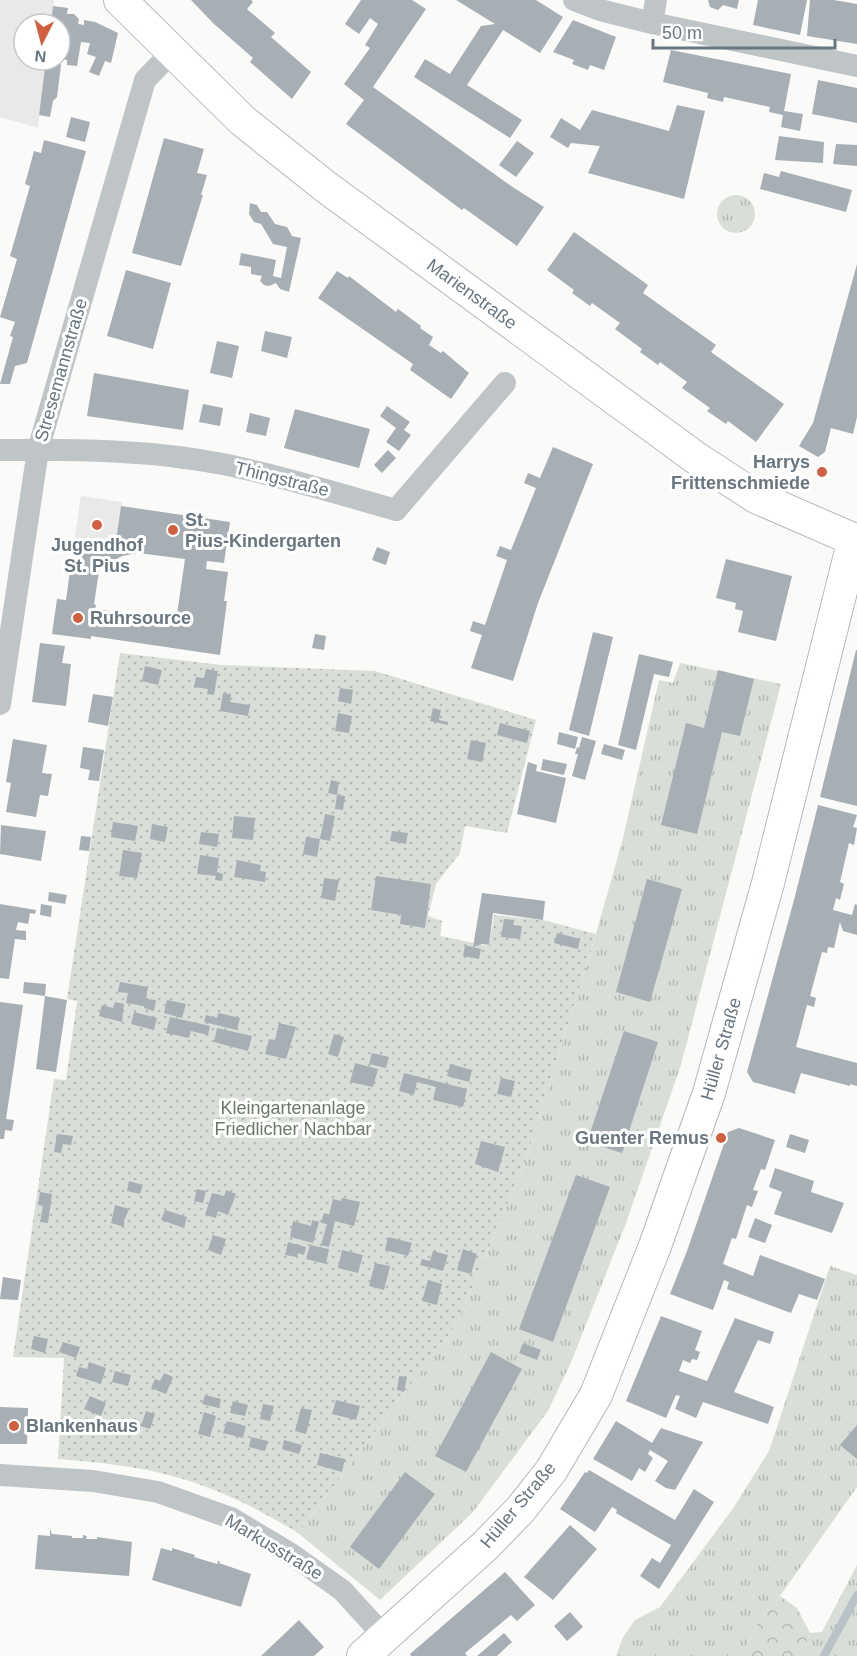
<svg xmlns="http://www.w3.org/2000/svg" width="857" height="1656" font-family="Arial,sans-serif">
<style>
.built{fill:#e8e9e8}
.grass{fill:url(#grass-tufts)}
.forest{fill:url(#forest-crowns)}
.garden{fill:url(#garden-dots)}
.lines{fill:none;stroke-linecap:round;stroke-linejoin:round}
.stream{stroke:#b9c3c7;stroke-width:8}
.building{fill:#a7afb4;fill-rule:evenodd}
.secondary-casing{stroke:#b2b8bc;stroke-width:34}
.street{stroke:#bfc4c7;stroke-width:22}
.secondary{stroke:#fff;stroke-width:32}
.poi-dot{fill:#d26040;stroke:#fff;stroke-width:2}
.labels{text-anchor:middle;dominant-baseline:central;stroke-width:6;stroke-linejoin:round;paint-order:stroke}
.street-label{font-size:18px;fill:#677680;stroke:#fff}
.poi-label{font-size:18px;font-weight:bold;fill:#677680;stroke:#fff;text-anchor:start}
.park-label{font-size:18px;fill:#697966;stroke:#fff}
</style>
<defs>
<pattern id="grass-tufts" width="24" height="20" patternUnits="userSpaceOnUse" patternTransform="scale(1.5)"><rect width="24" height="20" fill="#daded8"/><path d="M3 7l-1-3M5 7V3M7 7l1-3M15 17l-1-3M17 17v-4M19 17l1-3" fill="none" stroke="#b5b9b4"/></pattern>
<pattern id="forest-crowns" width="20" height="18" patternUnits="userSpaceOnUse" patternTransform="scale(1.5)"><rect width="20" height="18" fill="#daded8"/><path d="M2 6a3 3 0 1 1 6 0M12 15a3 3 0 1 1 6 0" fill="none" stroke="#b5b9b4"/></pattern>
<pattern id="garden-dots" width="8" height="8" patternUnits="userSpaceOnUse" patternTransform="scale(1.5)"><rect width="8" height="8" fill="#daded8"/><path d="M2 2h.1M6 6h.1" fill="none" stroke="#b5b9b4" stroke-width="1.8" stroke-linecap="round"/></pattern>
</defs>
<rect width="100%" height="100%" fill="#fafaf8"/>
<!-- built -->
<path class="built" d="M0,0H54L51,24H24V60H46L38,128L0,117Z
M81,496L122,502L115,548L74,542Z"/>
<!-- grass -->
<path class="grass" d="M717 214a19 19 0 1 1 38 0a19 19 0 1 1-38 0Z
M680,663L781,684L681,1065L626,1223L572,1360L548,1411L473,1512L380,1600L298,1533L456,1325L523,1168L596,934L623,838L659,680L673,683Z
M830,1266L857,1275V1487L780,1596L757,1625L742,1656H616L623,1637L635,1620L660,1607L734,1507L769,1451Z
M857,1565V1656H802L810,1633L822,1632Z"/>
<!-- forest -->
<path class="forest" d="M780,1596L797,1608L810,1633L802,1656H742L757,1625Z"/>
<!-- garden -->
<path class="garden" d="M120,653L221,665L375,671L536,720L507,833L465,826L460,853L436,884L428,916L442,921L440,936L489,946L494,915L543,920L596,934L523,1168L456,1325L298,1533C259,1509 217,1488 172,1476C136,1466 96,1462 58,1459L64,1358L13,1357L54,1079L66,1080L77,1001L67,999Z"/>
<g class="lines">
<!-- stream -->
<path class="stream" d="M824,1656L857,1595"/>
</g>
<!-- building -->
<path class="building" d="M191,0H251L253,2L247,9L275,33L271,37L311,72L292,99L250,62L253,58L214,24Z
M361,0H412L426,9L373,87L511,186L544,207L517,246L464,208L462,210L346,124L364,100L344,84L370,48L365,45L378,24L370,18L359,34L345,24Z
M456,0H536L563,17L540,53L503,30L467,85L522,120L510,138L414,77L425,59L450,74L481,26L495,24Z
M708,0H739L737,9L723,5L718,10L710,7Z
M758,0H807L800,35L753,25Z
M810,0H834L857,4V44L807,36Z
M53,6L68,8L67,14H74L79,19L78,24L84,25V20L95,22L118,33L111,63L105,61L99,76L89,72L96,57L87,54L90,43L81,42L77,66L67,65V60L62,59L63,49H60V24H51Z
M573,20L616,37L604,70L590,65L588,70L572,64L574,60L553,52Z
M671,50L791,74L784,111L803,114L800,131L781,127L783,115L769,112L770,107L724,97L723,102L707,98L708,93L663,82Z
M46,60H58L61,65L57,97L53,101L50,117L39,115Z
M818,80L857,88V123L812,114Z
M677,105L705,111L684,199L588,173L600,146L571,143L568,148L550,137L561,118L580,130L592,110L669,131Z
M71,117L90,122L85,142L66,137Z
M779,136L824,142L823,163L775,160Z
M164,138L204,149L197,173L207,175L201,195H203L181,266L132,253Z
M44,140L86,151L27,363L15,366L10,384H0L13,337L10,336L15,322L0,317L17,259L10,256L30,186L25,184L34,151L41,153Z
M517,141L534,153L516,177L499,165Z
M836,144L857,145V166L833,164Z
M781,171L852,190L846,212L760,189L764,173L779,177Z
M250,203L257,205L261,212H267L275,224L287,227L292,236L301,238L289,292L280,289L276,283L269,286L264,285L260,281L262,276L251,274V267L239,265L241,253L276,260L273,276L281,278L287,247L273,244L261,224L254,222L249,214Z
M574,232L648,285L643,293L716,345L711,352L784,404L756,442L728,421L726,424L707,411L710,408L682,388L687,382L660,362L658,365L640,352L642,349L615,329L620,323L592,303L590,306L572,293L574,290L547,270Z
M857,264V417L853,434L831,428L825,452L818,457L799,446L813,423Z
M126,270L171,283L153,349L107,336Z
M337,271L348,278L349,276L396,312L398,309L421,326L420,328L433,337L429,345L441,353L443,351L469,373L451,399L410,370L413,364L318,298Z
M265,331L292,337L287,358L261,351Z
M217,341L239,346L232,378L210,373Z
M94,373L189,390L183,430L87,416Z
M203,404L223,408L220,426L199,422Z
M387,406L410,422L404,430L411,435L399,451L386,442L396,428L380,416Z
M295,409L370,429L359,468L284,448Z
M250,413L270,418L266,436L246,432Z
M553,447L593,464L538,603L513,681L471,668L482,635L470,631L473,621L485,625L507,560L496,556L500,546L511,550L536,488L524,483L528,473L540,478Z
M388,450L396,458L382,473L374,465Z
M121,506L230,522L224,563L207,561L206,569L228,572L224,601H227L220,655L91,636V639L52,634L57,599L66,600L74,542L115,548ZM138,553L185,559L176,621L95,609L96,605L94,604L101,558L115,560L122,556Z
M377,547L390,552L386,565L372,560Z
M726,559L792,576L776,641L738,632L743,611L735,609L736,603L716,598Z
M593,632L613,637L589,736L569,730Z
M315,634L326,636L324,650L312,648Z
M40,643L65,646L62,663L71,664L66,706L32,702Z
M856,650H857V806L820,797Z
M639,654L673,662L669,677L654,674L636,750L618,745Z
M145,666L162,670L158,685L142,681Z
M206,669L218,671L214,695L207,694L208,689L194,687L196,677L204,678Z
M718,670L754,679L740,736L722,732L697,834L661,825L686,723L704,728Z
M340,688L353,690L351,704L338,701Z
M223,693L231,694L230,702L250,705L248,716L220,711Z
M93,694L113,697L108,726L88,722Z
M433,708L441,710L439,720L448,722V725L430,721Z
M338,713L352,716L349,733L335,731Z
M500,723L530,731L527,743L497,735Z
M559,732L578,737L575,749L557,744Z
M582,737L596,741L585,780L572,776L578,754H575L577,747L579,748Z
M13,739L47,745L42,773L52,774L48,796L40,795L36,817L6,812L11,783L6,782Z
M471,740L486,743L482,762L467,759Z
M604,744L625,750L622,760L601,754Z
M83,747L104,750L99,781L88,780L90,770L80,768Z
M543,759L567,764L564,775L541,770Z
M528,762L537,765L536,771L566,778L556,823L517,814Z
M331,780L339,782L337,795L345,796L343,810L335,809L337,795L328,793Z
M818,805L857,815L853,827L857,828L854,845L849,843L840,882L844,884L840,900L836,898L833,910L852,915L855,904L857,905V935L843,931L840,922L834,948L828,947L827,953L822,952L810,996L816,998L814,1007L807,1005L796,1047L857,1063V1086L850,1084V1086L801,1073L795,1092L796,1094L753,1082L747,1072L794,900Z
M325,814L335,816L330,841L320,839Z
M234,816L255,818L253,840L232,838Z
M113,822L138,826L135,841L111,837Z
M152,824L168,827L165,842L150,839Z
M1,825L46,831L41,861L0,854Z
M392,831L408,833L406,844L390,841Z
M201,832L219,834L217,847L199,844Z
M81,836L91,837L89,851L79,850Z
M306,837L320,839L317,857L303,854Z
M123,850L142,853L137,878L119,876Z
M200,855L219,858L217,872L223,874L222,881L215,880L216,876L197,874Z
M237,860L261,865L260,871L266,872L265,882L234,877Z
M376,876L431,884L425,928L400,924L401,915L371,910Z
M324,878L339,880L335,901L321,898Z
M647,879L682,889L650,1002L616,992Z
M49,892L67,895L65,904L48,901Z
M482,893L545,901L543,920L493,913L489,945L482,944L473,947L481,949L479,959L463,956L465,945L473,947Z
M0,904L36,910L35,914L30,913L28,924L18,922L16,930L26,931V940L15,939L9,979L0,978Z
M41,904L52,906L51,917L40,915Z
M504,919L514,920L513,925L522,926L520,939L501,937Z
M557,933L580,939L578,949L554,943Z
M24,982L46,984L45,996L23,993Z
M120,982L148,987L146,999L156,1000L154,1011L144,1008V1006L126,1003L128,993L118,992Z
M45,996L67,1000L56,1072L36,1069Z
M167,1000L186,1004L182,1018L164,1013Z
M0,1002L23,1005L6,1119L14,1120L12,1131L5,1130L4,1139H0Z
M115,1002L124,1004L122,1022L99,1016L102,1005L113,1008Z
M134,1012L157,1018L154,1030L131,1024Z
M218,1013L240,1018L237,1030L204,1022L206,1015L217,1018Z
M170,1017L210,1026L208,1035L191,1031L189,1038L166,1033Z
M279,1023L296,1027L286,1059L265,1054L269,1039L275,1040Z
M217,1028L252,1036L248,1051L214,1042Z
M624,1031L658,1042L622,1153L587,1142Z
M334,1034L344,1037L338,1057L328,1054Z
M372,1053L389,1057L386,1068L369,1064Z
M355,1063L378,1069L373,1087L350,1082Z
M450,1064L472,1070L469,1082L447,1076Z
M404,1073L467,1089L463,1107L433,1100L436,1087L417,1082L414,1095L399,1091Z
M501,1078L515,1081L511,1097L497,1094Z
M739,1128L775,1140L765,1170L761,1169L753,1190L758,1191L752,1207L747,1205L736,1239L732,1238L723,1264L753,1276L760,1255L825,1279L817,1300L799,1294L791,1313L727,1289L729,1282L724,1280L713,1310L670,1294L687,1251L728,1132Z
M57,1134L73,1136L71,1145L63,1144L61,1153L54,1152Z
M790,1134L809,1140L805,1153L786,1147Z
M481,1141L505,1147L498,1172L475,1164Z
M775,1168L814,1181L811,1192L844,1203L832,1233L774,1214L782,1192L769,1187Z
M576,1175L610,1187L553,1342L519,1329Z
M129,1181L143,1185L140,1194L127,1191Z
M197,1189L206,1191L203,1203L194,1201Z
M226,1190L236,1194L228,1215L218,1211L216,1218L205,1215L212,1193L224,1196Z
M40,1192L52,1194L48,1223L40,1222L43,1206L38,1205Z
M342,1198L360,1202L354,1226L335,1221L329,1247L321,1245L327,1224L321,1223L324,1213L329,1215L333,1199L341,1201Z
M115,1205L129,1209L124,1221V1227L111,1223Z
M165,1210L187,1217L184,1228L161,1220Z
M755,1218L772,1225L765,1243L748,1237Z
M312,1220L319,1222L313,1243L290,1237L293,1221L311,1226Z
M213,1235L226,1239L221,1255L208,1250Z
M388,1237L412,1243L408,1256L385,1250Z
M288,1242L306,1247L304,1255L298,1253L297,1257L285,1255Z
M310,1245L329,1249L326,1264L306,1259Z
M463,1249L477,1254L471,1274L457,1270Z
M342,1250L363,1255L358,1273L338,1268Z
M433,1251L448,1255L443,1271L420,1265L422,1259L430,1261Z
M375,1263L390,1266L384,1290L369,1286Z
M3,1277L21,1280L18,1300L0,1299Z
M428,1280L442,1284L437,1305L422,1301Z
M661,1316L702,1331L695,1350L700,1352L697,1360L692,1359L690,1363L683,1360L679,1371L707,1381L735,1318L774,1332L770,1344L758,1340L734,1392L774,1407L768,1424L703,1402L696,1418L675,1409L680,1396L676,1395L666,1418L626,1401Z
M34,1336L48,1339L45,1353L31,1349Z
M63,1342L80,1347L76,1358L59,1352Z
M523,1343L541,1350L537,1360L519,1353Z
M491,1352L522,1369L466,1472L435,1456Z
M89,1362L106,1368L101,1384L76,1376L79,1367L87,1369Z
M115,1371L131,1375L128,1386L112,1382Z
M164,1373L173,1377L166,1394L151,1388L155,1379L160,1381Z
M399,1376L407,1377L404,1392L397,1390Z
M205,1395L221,1399L219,1408L202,1404Z
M90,1396L106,1403L101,1416L84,1409Z
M336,1400L360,1406L356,1420L332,1414Z
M233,1401L248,1405L245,1416L230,1413Z
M263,1404L274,1406L270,1421L260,1419Z
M0,1407L28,1408L27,1444H0Z
M301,1408L312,1410L306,1434L295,1431Z
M146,1411L155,1414L150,1429L141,1426Z
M204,1412L216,1416L210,1437L198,1434Z
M227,1421L246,1426L243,1438L223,1433Z
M616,1421L652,1443L661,1428L703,1442L675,1490L666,1488L655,1481L668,1461L650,1450L648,1454L653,1458L645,1472L639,1468L632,1481L593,1459Z
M857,1425V1459L840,1445Z
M251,1437L268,1441L265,1451L249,1447Z
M284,1440L302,1445L299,1454L282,1449Z
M320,1453L345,1459L342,1472L317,1465Z
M589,1470L675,1520L694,1489L714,1502L659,1589L640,1576L652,1558L660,1563L671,1545L616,1513L617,1510L612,1507L595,1532L560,1509L585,1472L587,1473Z
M405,1472L435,1494L379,1569L350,1547Z
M570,1525L597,1549L553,1600L524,1577Z
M50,1529L52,1534L72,1536V1538H83V1535L87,1536L86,1539H97V1537L132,1542L129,1576L35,1569L38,1535L50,1536Z
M161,1548L172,1551V1548L195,1555L194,1557L217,1564L218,1561H220L219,1563L251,1574L241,1607L152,1580Z
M505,1572L535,1605L517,1621L511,1615L465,1653L467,1656H411L410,1654Z
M570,1612L583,1627L567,1641L554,1626Z
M299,1620L324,1647L314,1656H261Z
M504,1633L512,1642L497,1656H477Z"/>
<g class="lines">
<!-- secondary casing -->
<g class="secondary-casing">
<path id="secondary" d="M120,0L243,121L326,187L696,458L756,497L857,541
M363,1656L485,1546L520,1510L551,1471L596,1395L655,1246L709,1093L768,883L854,539"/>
</g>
<!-- street -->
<path class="street" d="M574,0L600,10L652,23L857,66
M652,23L656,0
M0,450C76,449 153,450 228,465C284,477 340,494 396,510L505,383
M0,704L38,450L145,80L172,52
M0,1475L93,1481L158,1492L231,1518L291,1554L342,1590L385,1637"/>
<!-- secondary -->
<use href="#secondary" class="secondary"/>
</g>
<!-- markers -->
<g class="poi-dot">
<circle cx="822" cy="472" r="6"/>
<circle cx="97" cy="525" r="6"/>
<circle cx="173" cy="530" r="6"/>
<circle cx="78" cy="618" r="6"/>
<circle cx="721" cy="1138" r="6"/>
<circle cx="14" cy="1426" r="6"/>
</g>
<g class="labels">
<!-- street labels -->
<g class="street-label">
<text transform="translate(472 294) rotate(36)">Marienstraße</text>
<text transform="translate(61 370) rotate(-74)">Stresemannstraße</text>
<text transform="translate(282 479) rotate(14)">Thingstraße</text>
<text transform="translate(721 1049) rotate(-74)">Hüller Straße</text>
<text transform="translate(518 1505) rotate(-50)">Hüller Straße</text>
<text transform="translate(274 1547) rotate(31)">Markusstraße</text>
</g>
<!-- poi labels -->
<g class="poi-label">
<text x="810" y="462" text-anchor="end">Harrys<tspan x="810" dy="21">Frittenschmiede</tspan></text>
<text x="185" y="520">St.<tspan x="185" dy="21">Pius-Kindergarten</tspan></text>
<text x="97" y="545" text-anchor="middle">Jugendhof<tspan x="97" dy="21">St. Pius</tspan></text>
<text x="90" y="618">Ruhrsource</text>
<text x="709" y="1138" text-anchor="end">Guenter Remus</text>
<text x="26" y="1426">Blankenhaus</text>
</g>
<!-- park labels -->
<g class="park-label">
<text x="293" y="1108">Kleingartenanlage<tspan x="293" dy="21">Friedlicher Nachbar</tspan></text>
</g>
</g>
<!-- north arrow -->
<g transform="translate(42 42) rotate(186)"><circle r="28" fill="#ffffff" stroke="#c2c8cc" stroke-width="1.5"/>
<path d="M0-4.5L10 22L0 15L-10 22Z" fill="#d26040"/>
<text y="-9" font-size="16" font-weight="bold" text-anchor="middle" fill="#677680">N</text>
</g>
<!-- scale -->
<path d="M653 39v9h182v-9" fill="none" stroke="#677680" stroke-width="3"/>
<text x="662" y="39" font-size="18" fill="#677680" stroke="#ffffff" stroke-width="4.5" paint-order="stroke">50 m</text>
</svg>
